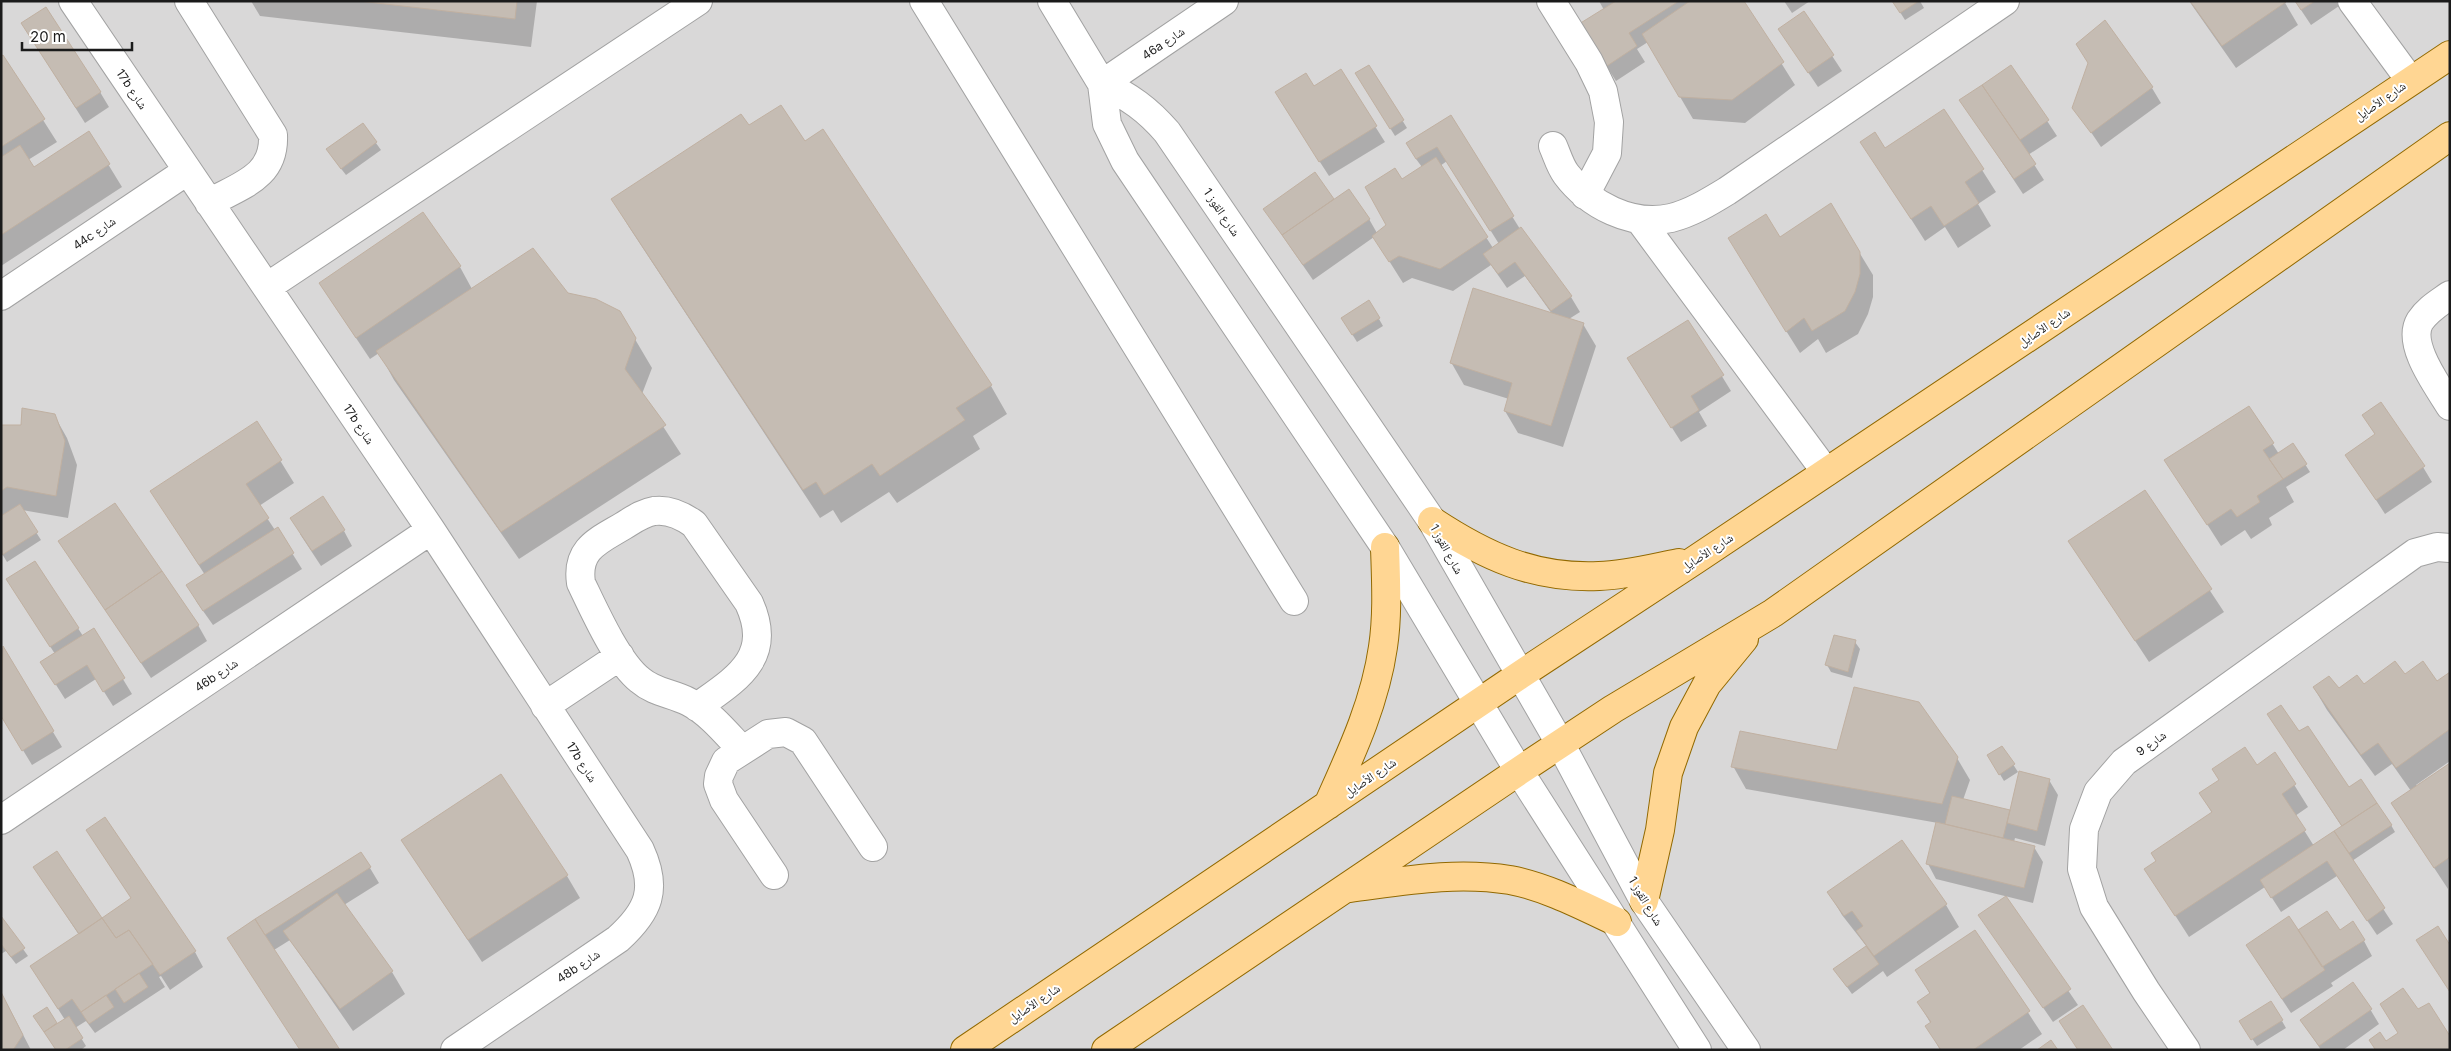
<svg xmlns="http://www.w3.org/2000/svg" width="2451" height="1051" font-family="Inter,'Noto Naskh Arabic',sans-serif">
<style>
.residential{fill:#d9d8d8}
.shadow{fill:#0003;fill-rule:evenodd}
.building{fill:#c5bcb3;stroke:#c0b0a1}
.lines{fill:none;stroke-linecap:round;stroke-linejoin:round}
.minor-casing{stroke:#a2a2a2;stroke-width:30}
.major-casing{stroke:#926900;stroke-width:30}
.minor{stroke:#fff;stroke-width:28}
.major{stroke:#ffd693;stroke-width:28}
.labels{text-anchor:middle;dominant-baseline:central;stroke-width:4;stroke-linejoin:round;paint-order:stroke}
.street-label{font-size:12px;fill:#1b1b1b;stroke:#fff}
</style>
<rect width="100%" height="100%" fill="#eeeae0"/>
<!-- residential -->
<path class="residential" d="M1,1H2450V1050H1Z"/>
<!-- shadow -->
<path class="shadow" d="M251,1H537L531,47L260,16Z
M1599,1H1742L1795,85L1745,123L1693,119L1648,42L1637,49L1645,62L1616,81L1590,40L1604,10Z
M1784,1H1810L1792,13Z
M1893,1H1920L1924,8L1905,20Z
M2189,1H2284L2298,25L2236,68Z
M2295,1H2336L2339,6L2311,25Z
M1804,13L1842,71L1818,87L1789,44Z
M22,23L100,92L109,107L85,123Z
M3,57L57,142L28,160L34,169L89,133L122,187L1,266V58Z
M1369,66L1407,128L1395,136L1361,81Z
M2011,66L2057,136L2028,155L2044,180L2023,194L1961,100Z
M1340,71L1385,142L1329,176L1285,108Z
M2152,88L2161,103L2101,147L2074,107Z
M1944,110L1996,192L1978,204L1991,226L1958,248L1945,227L1925,241L1862,142L1885,149Z
M1450,117L1520,229L1571,297L1580,312L1569,319L1583,324L1596,346L1563,447L1518,433L1505,411L1509,399L1464,385L1451,362L1552,314L1525,276L1507,288L1491,265L1453,291L1412,278L1403,283L1374,237L1313,280L1264,209L1315,174L1334,201L1369,219L1377,233L1388,225L1401,180L1422,167L1416,159ZM1447,161L1499,244L1493,248L1440,166Z
M363,125L381,150L346,175L332,157Z
M748,127L991,386L1007,414L973,436L980,449L897,503L889,492L841,523L833,510L820,518L629,227L612,199Z
M1780,239L1859,252L1873,275V297L1868,314L1858,334L1826,353L1818,339L1800,353L1742,261Z
M460,267L472,289L567,294L619,312L652,368L642,394L681,454L519,559L394,380L379,353L370,359L320,284Z
M1379,319L1383,326L1357,342L1347,326Z
M1688,321L1731,391L1699,412L1707,426L1681,442L1638,374Z
M2249,407L2279,454L2293,445L2310,472L2286,487L2294,502L2269,518L2272,525L2251,539L2245,530L2221,546L2166,460Z
M54,415L67,438L77,465L68,518L22,510L41,540L7,562L1,552V427L22,426Z
M2364,416L2423,467L2432,482L2385,514L2347,455L2376,436Z
M257,423L294,483L259,506L275,530L277,529L302,569L213,625L196,601L205,575L152,492Z
M2145,492L2224,612L2149,662L2070,542Z
M344,531L352,546L321,566L300,534Z
M60,542L198,625L207,641L151,678Z
M35,562L83,636L93,630L132,694L113,706L96,679L65,699L51,677L55,654L17,595Z
M1855,642L1860,649L1852,678L1831,672L1827,665Z
M2,647L62,747L32,765L1,714Z
M2450,673V761L2416,785L2417,787L2450,765L2448,889L2392,804L2411,791L2392,764L2375,776L2327,710L2314,688L2338,689L2404,676L2437,682Z
M2268,714L2299,733L2348,788L2391,825L2395,832L2352,861L2393,924L2377,935L2337,876L2281,912L2265,887L2189,937L2146,870L2212,813L2201,794L2256,767L2275,754L2308,807L2295,816L2314,846L2342,827Z
M2002,747L2018,772L2004,781L1989,756Z
M1838,751L1957,758L1970,780L1963,800L2011,811L2049,780L2058,795L2045,846L2015,838L2014,842L2034,847L2043,862L2033,903L1936,879L1928,864L1938,823L1746,789L1733,766Z
M87,831L195,952L203,967L170,990L161,976L159,977L165,987L95,1033L86,1021L75,1028L86,1046L81,1050H56L39,1024L46,1009L57,1025L65,1020L31,966L79,935L44,882L102,920L132,899Z
M402,840L567,876L580,898L482,962Z
M361,853L379,883L344,905L392,972L405,994L353,1031L290,940L274,950L237,953Z
M1829,893L1946,905L1959,927L1887,977L1883,971L1852,994L1839,976L1867,947L1842,915Z
M2005,898L2078,1005L2053,1022L1980,916Z
M1,918L28,956L16,964L6,951L1,954Z
M1975,931L2042,1034L2019,1050H1940L1927,1026L1931,1024L1918,1002L1930,994L1917,970Z
M2298,932H2339L2364,941L2372,956L2331,983L2333,986L2291,1013L2256,960Z
M1,992L31,1050H1Z
M2370,1009L2379,1024L2343,1050H2321L2301,1020Z
M2282,1021L2286,1028L2257,1046L2245,1028Z"/>
<!-- building -->
<path class="building" d="M359,1H517L515,19Z
M1616,1H1679L1629,33L1637,46L1607,66L1579,24Z
M1690,1H1744L1784,62L1732,100L1679,97L1642,34Z
M1892,1H1919L1900,13Z
M2190,1H2286V2L2222,46Z
M2295,1H2315L2301,10Z
M46,7L101,92L76,108L21,23Z
M1804,11L1834,55L1808,73L1778,29Z
M2105,20L2153,87L2091,133L2072,108L2088,63L2076,44Z
M3,55L45,119L1,147V56Z
M1369,65L1404,120L1390,129L1355,73Z
M2011,65L2049,120L2020,140L1982,85Z
M1341,69L1377,126L1319,162L1275,92L1306,73L1314,86Z
M1982,85L2036,164L2014,179L1959,100Z
M781,105L805,141L823,129L992,385L956,408L965,420L880,476L872,464L824,495L816,482L803,490L611,199L741,114L749,125Z
M1944,109L1984,169L1965,182L1979,203L1944,226L1931,206L1911,219L1860,142L1875,132L1885,148Z
M1451,115L1514,216L1490,231L1437,147L1416,159L1406,143Z
M363,123L377,142L341,169L326,149Z
M89,131L110,164L1,235V157L20,145L34,167Z
M1436,157L1488,237L1440,269L1399,256L1389,262L1372,236L1386,225L1365,187L1395,168L1402,179Z
M1315,172L1334,199L1282,235L1263,209Z
M1349,189L1370,219L1303,265L1282,235Z
M1831,203L1860,252V274L1855,292L1845,311L1812,331L1804,318L1786,332L1728,238L1766,214L1780,237Z
M423,212L461,266L356,338L319,283Z
M1521,227L1572,296L1551,311L1515,262L1498,274L1483,254Z
M533,248L568,293L596,299L620,311L636,338L625,369L666,425L501,532L376,351Z
M1473,288L1584,323L1551,426L1504,411L1512,383L1450,363Z
M1369,300L1380,318L1352,335L1341,318Z
M1688,320L1724,375L1691,396L1699,410L1671,428L1627,358Z
M2381,402L2425,466L2376,500L2345,455L2375,434L2362,415Z
M2249,406L2274,443L2263,450L2283,479L2257,496L2260,502L2237,517L2231,509L2207,525L2164,460Z
M22,408L55,414L65,441L56,496L7,487L1,491V425H21Z
M257,421L282,460L246,484L269,518L199,565L150,491Z
M2293,443L2307,464L2283,479L2269,459Z
M2145,490L2212,589L2135,641L2068,541Z
M323,496L345,530L312,551L290,518Z
M115,503L162,571L105,610L58,541Z
M20,504L38,532L2,555L1,516Z
M278,527L294,553L203,611L186,585Z
M35,561L79,628L50,647L6,579Z
M162,571L199,625L141,663L105,610Z
M94,628L125,678L103,692L87,665L55,685L40,662Z
M1834,635L1856,640L1848,672L1825,665Z
M3,646L54,731L22,751L1,716Z
M2395,661L2405,674L2423,661L2437,681L2450,672V729L2396,768L2378,743L2361,755L2313,687L2329,676L2339,688L2357,675L2364,684Z
M1854,687L1919,702L1958,757L1942,804L1731,767L1740,731L1837,750Z
M2281,705L2299,731L2308,726L2349,787L2361,779L2377,803L2342,826L2267,714Z
M2002,746L2015,764L1999,775L1987,755Z
M2245,747L2257,765L2275,752L2296,784L2282,794L2306,830L2175,916L2144,869L2156,861L2151,853L2212,812L2199,793L2219,780L2212,769Z
M2450,763V857L2434,868L2391,803Z
M2019,771L2050,779L2037,831L2007,823Z
M501,774L568,875L468,940L401,840Z
M1952,796L2010,810L2003,838L1945,824Z
M2377,803L2392,825L2349,853L2334,831Z
M105,817L196,951L160,975L129,930L116,938L102,918L131,898L86,830Z
M1936,822L2035,846L2024,888L1926,864Z
M2334,831L2385,908L2367,921L2327,861L2271,898L2260,880Z
M1902,840L1947,904L1874,956L1856,931L1863,926L1852,911L1844,916L1827,892Z
M57,851L102,918L79,934L33,867Z
M361,852L371,867L265,935L255,919Z
M337,893L393,971L340,1009L283,931Z
M2006,896L2071,989L2043,1008L1978,915Z
M2327,911L2340,930L2353,921L2365,940L2322,967L2298,930Z
M1,916L25,948L11,957L1,944Z
M2289,916L2325,970L2282,999L2246,945Z
M102,918L116,938L129,930L153,964L81,1012L72,999L58,1009L30,966Z
M255,919L265,935L340,1050H300L227,938Z
M2438,926L2450,945V992L2416,940Z
M1975,930L2030,1011L1973,1050H1941L1925,1026L1931,1022L1917,1002L1930,993L1915,970Z
M1866,946L1879,964L1847,987L1833,969Z
M139,973L148,987L124,1003L115,989Z
M2353,982L2372,1009L2319,1046L2300,1020Z
M2403,988L2418,1009L2429,1003L2450,1036V1050H2373L2375,1049L2369,1040L2380,1032L2386,1041L2398,1033L2380,1004Z
M1,992L23,1035L13,1050H1Z
M106,995L114,1007L89,1024L81,1012Z
M2271,1001L2283,1020L2251,1040L2239,1021Z
M2083,1005L2113,1050H2078L2059,1021Z
M47,1007L57,1023L44,1032L33,1016Z
M69,1016L83,1038L65,1050H56L44,1032Z
M2051,1040L2058,1050H2037Z"/>
<g class="lines">
<!-- minor casing -->
<g class="minor-casing">
<path id="minor" d="M73,1L431,530L640,850C658,889 649,911 618,939L455,1050
M189,1L273,135C275,177 241,185 209,203
M924,1L1294,601
M1052,1L1102,84L1107,124L1125,161L1385,547L1519,771L1697,1050
M1551,1L1589,62L1603,91L1609,122L1607,153L1585,195
M2352,1L2410,80
M1102,84C1129,96 1148,110 1167,132L1432,521L1561,745L1644,901L1746,1050
M1102,84L1224,1
M1553,146C1557,155 1560,166 1566,174C1589,205 1632,227 1671,218C1691,213 1709,202 1727,191L2005,1
M1639,219L1826,472
M267,287L698,1
M2450,295C2439,303 2428,309 2420,321C2406,344 2438,386 2450,406
M1,296L187,171
M545,706L620,656
M697,707C736,679 774,658 749,603L694,524C683,516 669,509 654,511C642,513 633,520 623,526C598,541 576,549 581,583C594,610 617,662 640,680C655,693 672,693 689,702C710,713 726,733 742,750
M1,820L431,530
M774,875L724,800L718,784L719,776L726,761L768,734L786,732L803,741L873,847
M2186,1050L2146,991L2094,907L2082,869L2084,829L2098,792L2124,762L2415,553L2437,547L2450,548"/>
</g>
<!-- major casing -->
<g class="major-casing">
<path id="major" d="M1432,521C1485,556 1534,579 1599,576C1626,575 1653,568 1679,563
M1328,805C1351,754 1375,703 1383,647C1388,614 1386,580 1385,547
M1349,888C1403,881 1455,871 1510,880C1547,887 1583,906 1617,922
M1644,901L1660,830L1668,773L1684,727L1707,684L1744,639
M965,1050L1520,675L1695,560L2450,55
M1106,1050L1519,771L1613,709L1773,613L2450,136"/>
</g>
<!-- minor -->
<use href="#minor" class="minor"/>
<!-- major -->
<use href="#major" class="major"/>
</g>
<g class="labels">
<!-- street labels -->
<g class="street-label">
<text transform="translate(1163 43) rotate(-34)">46a شارع</text>
<text transform="translate(132 89) rotate(56)">17b شارع</text>
<text transform="translate(2380 101) rotate(-35)">شارع الأصايل</text>
<text transform="translate(1222 212) rotate(56)">شارع القوز 1</text>
<text transform="translate(94 233) rotate(-34)">44c شارع</text>
<text transform="translate(2044 327) rotate(-34)">شارع الأصايل</text>
<text transform="translate(359 424) rotate(56)">17b شارع</text>
<text transform="translate(1447 549) rotate(61)">شارع القوز 1</text>
<text transform="translate(1707 552) rotate(-33)">شارع الأصايل</text>
<text transform="translate(216 675) rotate(-34)">46b شارع</text>
<text transform="translate(2151 743) rotate(-36)">شارع 9</text>
<text transform="translate(582 762) rotate(57)">17b شارع</text>
<text transform="translate(1370 777) rotate(-34)">شارع الأصايل</text>
<text transform="translate(1646 901) rotate(59)">شارع القوز 1</text>
<text transform="translate(578 966) rotate(-34)">48b شارع</text>
<text transform="translate(1034 1003) rotate(-34)">شارع الأصايل</text>
</g>
</g>
<!-- border -->
<rect width="2451" height="1051" fill="none" stroke="#1b1b1b" stroke-width="5"/>
<!-- scale -->
<path d="M22 42v8h110v-8" fill="none" stroke="#1b1b1b" stroke-width="2.5"/>
<text x="30" y="42" font-size="15" fill="#1b1b1b" stroke="#ffffff" stroke-width="4" paint-order="stroke">20 m</text>
</svg>
